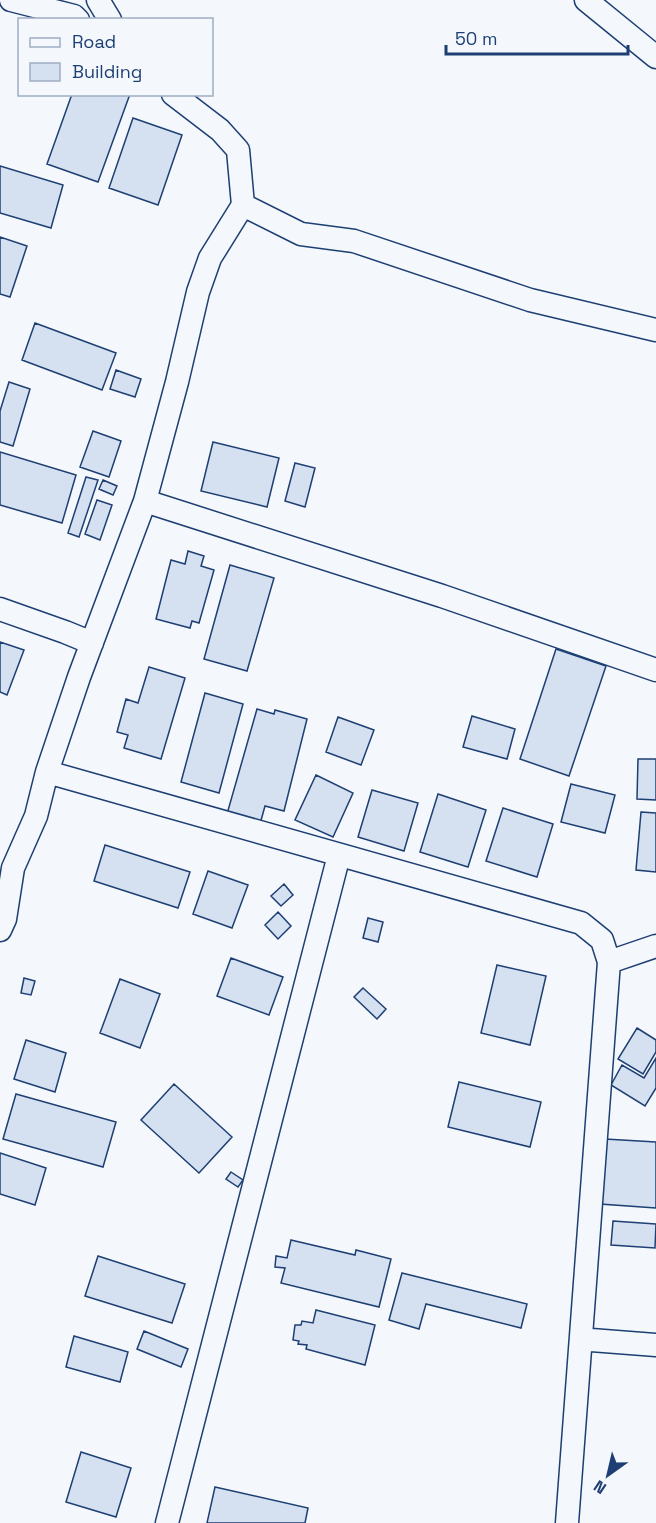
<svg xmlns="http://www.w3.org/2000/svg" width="656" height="1523" font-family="'Space Grotesk',sans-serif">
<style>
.building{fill:#d5e0f0;stroke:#1d3f73;stroke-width:1.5}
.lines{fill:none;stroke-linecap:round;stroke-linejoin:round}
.street-casing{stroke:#1d3f73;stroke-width:25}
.street{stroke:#f4f7fb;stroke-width:22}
</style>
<rect width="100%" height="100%" fill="#f4f7fb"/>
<!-- building -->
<path class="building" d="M72,94H130L98,182L47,164Z
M133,118L182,135L158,205L109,188Z
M0,166L63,185L51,228L0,213Z
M0,237L27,246L10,297L0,294Z
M35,323L116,353L102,390L22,360Z
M116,370L141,379L135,397L110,389Z
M9,382L30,389L13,446L0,442V411Z
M93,431L121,441L109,477L80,467Z
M213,442L279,458L267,507L201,491Z
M0,452L76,475L62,523L0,505Z
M295,463L315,468L305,507L285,501Z
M86,477L98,480L79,537L68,533Z
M103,480L117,486L113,495L99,489Z
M97,500L112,505L100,540L85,534Z
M188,551L204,556L201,566L214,570L199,623L192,621L190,628L156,619L171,560L185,564Z
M230,565L274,578L247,671L204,659Z
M0,642L24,650L7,695L0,692Z
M556,649L606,666L569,776L520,759Z
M149,667L185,678L161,759L124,748L128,735L117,732L126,699L138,703Z
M205,693L243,704L219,793L181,782Z
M257,709L274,714L275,710L307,719L284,811L265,806L260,824L227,814Z
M472,716L515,729L507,759L463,747Z
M338,717L374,730L361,765L326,752Z
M638,759H656V800L637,799Z
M316,775L353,793L333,837L295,820Z
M571,784L615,795L605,833L561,822Z
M372,790L418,803L404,851L358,837Z
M438,794L486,810L468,867L420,852Z
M503,808L553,824L537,877L486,861Z
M641,812L656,813V872L636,870Z
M105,845L190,872L178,908L94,881Z
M208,871L248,885L232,928L193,914Z
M284,884L293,895L281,906L271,896Z
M278,912L291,926L278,939L265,925Z
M368,918L383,922L378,942L363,938Z
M231,958L283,977L269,1015L217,996Z
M497,965L546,976L530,1045L481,1033Z
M24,978L35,981L31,995L21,993Z
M120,979L160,994L140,1048L100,1033Z
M363,988L386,1009L377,1019L354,997Z
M637,1028L656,1040V1052L643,1074L618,1059Z
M26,1040L66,1053L55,1092L14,1079Z
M656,1058V1088L645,1106L611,1085L622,1065L644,1078Z
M459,1082L541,1102L530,1147L448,1127Z
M174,1084L232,1137L199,1173L141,1120Z
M16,1094L116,1122L103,1167L3,1139Z
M605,1139L656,1142V1208L600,1204Z
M0,1153L46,1168L35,1205L0,1194Z
M231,1172L243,1180L238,1187L226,1179Z
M613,1221L656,1224L655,1248L611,1245Z
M291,1240L355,1255L356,1250L391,1259L379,1307L281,1283L285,1268L275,1267L276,1256L287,1258Z
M98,1256L185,1284L172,1323L85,1296Z
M402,1273L527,1304L521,1328L426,1304L419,1329L389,1320Z
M316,1310L375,1325L365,1365L306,1349L307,1345L298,1344L299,1341L293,1340L295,1325H301L302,1321L313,1323Z
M144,1331L188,1349L181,1367L137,1349Z
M74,1336L128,1352L120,1382L66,1367Z
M81,1452L131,1468L116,1517L66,1502Z
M215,1487L308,1508L305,1523H207Z"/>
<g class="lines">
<!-- street casing -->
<g class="street-casing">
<path id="street" d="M11,0L74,16L78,20
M98,0L110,20
M586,0L656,57
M173,94L220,130L238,150L243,205L301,234L354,241L530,300L656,330
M145,501L442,596L656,670
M0,609L65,632L92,643
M47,772L581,923L602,940L609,962L567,1523
M0,930L5,919L13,868L36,816L47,772L79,677L145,501L177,382L198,292L210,258L243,205
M609,962L656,946
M591,1340L656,1345
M167,1523L339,855"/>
</g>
<!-- street -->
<use href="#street" class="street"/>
</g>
<!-- legend -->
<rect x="18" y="18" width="195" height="78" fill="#f4f7fb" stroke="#9eadc5" stroke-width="1.5"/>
<rect x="30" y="38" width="30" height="9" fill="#f4f7fb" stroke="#9eadc5" stroke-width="1.5"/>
<text x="72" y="48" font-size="18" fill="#1d3f73">Road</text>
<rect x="30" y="63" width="30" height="18" fill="#d5e0f0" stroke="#9eadc5" stroke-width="1.5"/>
<text x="72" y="78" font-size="18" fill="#1d3f73">Building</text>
<!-- north arrow -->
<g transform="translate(608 1475) rotate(214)" stroke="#f4f7fb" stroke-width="4.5" paint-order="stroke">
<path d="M0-4.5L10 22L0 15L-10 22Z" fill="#1d3f73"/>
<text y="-9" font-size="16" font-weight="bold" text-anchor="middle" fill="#1d3f73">N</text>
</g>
<!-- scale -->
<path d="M446 45v9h182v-9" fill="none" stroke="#1d3f73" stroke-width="3"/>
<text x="455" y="45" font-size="18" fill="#1d3f73" stroke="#f4f7fb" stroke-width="4.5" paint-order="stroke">50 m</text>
</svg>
